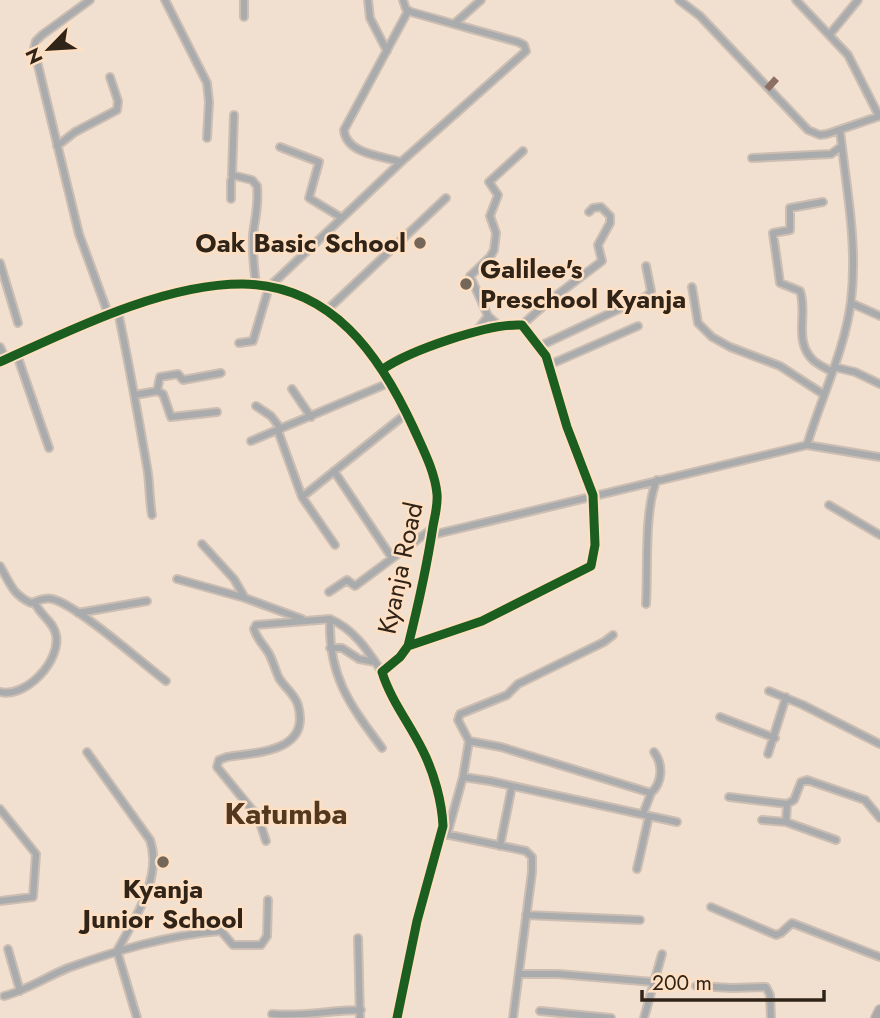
<svg xmlns="http://www.w3.org/2000/svg" width="880" height="1018" font-family="Jost,sans-serif">
<style>
.lines{fill:none;stroke-linecap:round;stroke-linejoin:round}
.minor-casing{stroke:#ccbeb2;stroke-width:10}
.secondary-casing{stroke:#ccbeb2;stroke-width:12}
.minor{stroke:#aaabac;stroke-width:6}
.secondary{stroke:#aaa9a8;stroke-width:9}
.quiet{stroke:#8d6e63;stroke-width:7;stroke-dasharray:14 7;stroke-linecap:butt}
.cycleway-casing{stroke:#ffdfc2;stroke-width:13}
.cycleway{stroke:#1b5e20;stroke-width:9}
.poi-dot{fill:#746659;stroke:#ffdfc2;stroke-width:2.5}
.labels{text-anchor:middle;dominant-baseline:central;stroke-width:5;stroke-linejoin:round;paint-order:stroke}
.poi-label{font-size:26px;font-weight:bold;fill:#302419;stroke:#ffdfc2;text-anchor:end}
.street-label{font-size:26px;fill:#302419;stroke:#ffdfc2}
.quarter-label{font-size:30px;font-weight:bold;fill:#51381f;stroke:#ffdfc2}
</style>
<rect width="100%" height="100%" fill="#f1e0d0"/>
<g class="lines">
<!-- minor casing -->
<g class="minor-casing">
<path id="minor" d="M90,0L42,35L36,41L34,49L79,234L109,316
M165,0L207,83L209,102L207,138
M244,0V17
M368,0L370,18L387,51
M679,0L700,16L808,130L820,135L827,134L880,116
M796,0L848,55L879,116
M454,24L481,0
M830,34L858,0
M234,115L232,175L252,180L257,186C259,205 255,217 253,235C252,252 254,268 256,285
M57,146L75,132L117,110L118,101L110,77
M280,147L319,162L309,198L342,218
M752,158L831,154L842,146
M401,162C382,156 346,154 344,130L408,11
M231,199V181L233,176
M823,202L790,208V230L773,233L780,283L800,291C808,313 793,341 813,360C818,365 826,368 832,372
M0,263L18,323
M692,287L698,323L712,337L730,347L780,366L823,394
M851,303L880,316
M327,310L446,198
M118,312C129,363 138,415 147,467C150,483 149,498 152,515
M522,325L549,301L602,261L598,245L610,223V216L601,207L593,208L589,212
M501,328L488,316L470,276L490,257L494,250L496,233L490,216L498,195L489,182L523,151
M475,333L488,316
M239,343L253,341L269,287L401,162L526,51L524,45L518,42L411,12L406,9L403,0
M540,346L647,296L651,291L646,266
M0,347L6,360
M17,355L49,448
M0,362C71,330 162,284 242,284C332,285 380,355 414,429C423,449 435,472 437,494C438,505 435,515 433,526C427,566 418,606 408,646L400,657L382,672C391,701 410,724 423,751C434,773 442,802 443,826L417,921L397,1018
M549,365L638,326
M834,367L855,372L880,384
M383,369C411,350 489,323 522,325L546,356L567,427L593,495L595,545L591,566L482,621L408,646
M292,389L311,417
M157,391L163,394L171,417L217,412
M135,395L157,391L160,377L178,374L183,380L221,373
M256,406L271,416L281,429
M278,431L302,497L335,545
M251,441L391,382
M807,445C821,398 845,350 851,301C858,244 846,187 840,130
M334,471L392,558
M302,497L407,413
M829,505L880,535
M432,535L807,445L880,457
M202,544L234,579L245,598
M0,566C10,583 12,594 31,603C38,601 45,597 52,599C76,604 143,664 166,681
M177,579L245,598L302,619
M329,592L347,580L355,586L433,528
M646,604C648,571 644,508 657,480
M78,613L147,601
M330,619C328,675 349,704 382,748
M330,648H342L359,659L375,662
M769,691L803,705L880,744
M0,692C27,698 61,660 56,635C54,622 40,615 35,603
M720,717L775,738
M469,741L501,747L651,793C663,782 663,764 654,752
M87,752L150,840C163,877 134,920 117,951L137,1018
M768,754L786,697
M463,777L490,781L677,822
M729,797L787,804L794,800L801,782L807,780L865,800L880,818
M0,809L36,854L33,897L0,901
M643,814L651,793
M762,820L786,822L836,840
M786,822L787,804
M445,834L526,851L532,857V872L513,1018
M447,835L463,777L469,741L458,720L460,714L507,695L518,684L604,642L613,635
M266,841L258,817L217,767L219,760L227,757C258,752 311,752 298,705C295,694 284,687 279,678C275,670 273,660 268,652C263,644 257,639 254,629L256,625L330,619C354,629 368,651 382,672
M500,846L512,786
M637,869L649,816
M711,907L776,935L781,933L792,923L880,957
M526,915L640,920
M358,938L360,1018
M8,949L20,991
M519,974H558L653,982
M696,986L732,988L766,987L770,995L771,1018
M4,996C27,990 46,977 68,968C118,950 168,935 221,931L233,945H261L267,936L268,900
M540,1011L611,1018
M272,1014C302,1017 331,1010 361,1010
M644,1018L662,954"/>
</g>
<!-- secondary casing -->
<g class="secondary-casing">
<path id="secondary" d="M876,1018L880,1010"/>
</g>
<!-- minor -->
<use href="#minor" class="minor"/>
<!-- secondary -->
<use href="#secondary" class="secondary"/>
<!-- quiet -->
<path class="quiet" d="M767,89L777,78"/>
<!-- cycleway casing -->
<g class="cycleway-casing">
<path id="cycleway" d="M0,362C71,330 162,284 242,284C332,285 380,355 414,429C423,449 435,472 437,494C438,505 435,515 433,526C427,566 418,606 408,646L400,657L382,672C391,701 410,724 423,751C434,773 442,802 443,826L417,921L397,1018
M383,369C411,350 489,323 522,325L546,356L567,427L593,495L595,545L591,566L482,621L408,646"/>
</g>
<!-- cycleway -->
<use href="#cycleway" class="cycleway"/>
</g>
<!-- markers -->
<g class="poi-dot">
<circle cx="420" cy="243" r="7"/>
<circle cx="466" cy="284" r="7"/>
<circle cx="163" cy="862" r="7"/>
</g>
<g class="labels">
<!-- poi labels -->
<g class="poi-label">
<text x="406" y="243">Oak Basic School</text>
<text x="480" y="269" text-anchor="start">Galilee's<tspan x="480" dy="30">Preschool Kyanja</tspan></text>
<text x="163" y="889" text-anchor="middle">Kyanja<tspan x="163" dy="30">Junior School</tspan></text>
</g>
<!-- street labels -->
<g class="street-label">
<text transform="translate(400 568) rotate(-78)">Kyanja Road</text>
</g>
<!-- quarter labels -->
<g class="quarter-label">
<text x="286" y="813">Katumba</text>
</g>
</g>
<!-- north arrow -->
<g transform="translate(49 49) rotate(245)" stroke="#ffdfc2" stroke-width="5" paint-order="stroke">
<path d="M0-5L12 26L0 18L-12 26Z" fill="#302419"/>
<text y="-10" font-size="19" font-weight="bold" text-anchor="middle" fill="#302419">N</text>
</g>
<!-- scale -->
<path d="M642 990v10h182v-10" fill="none" stroke="#302419" stroke-width="3.5"/>
<text x="652" y="990" font-size="21" fill="#302419" stroke="#ffdfc2" stroke-width="5" paint-order="stroke">200 m</text>
</svg>
